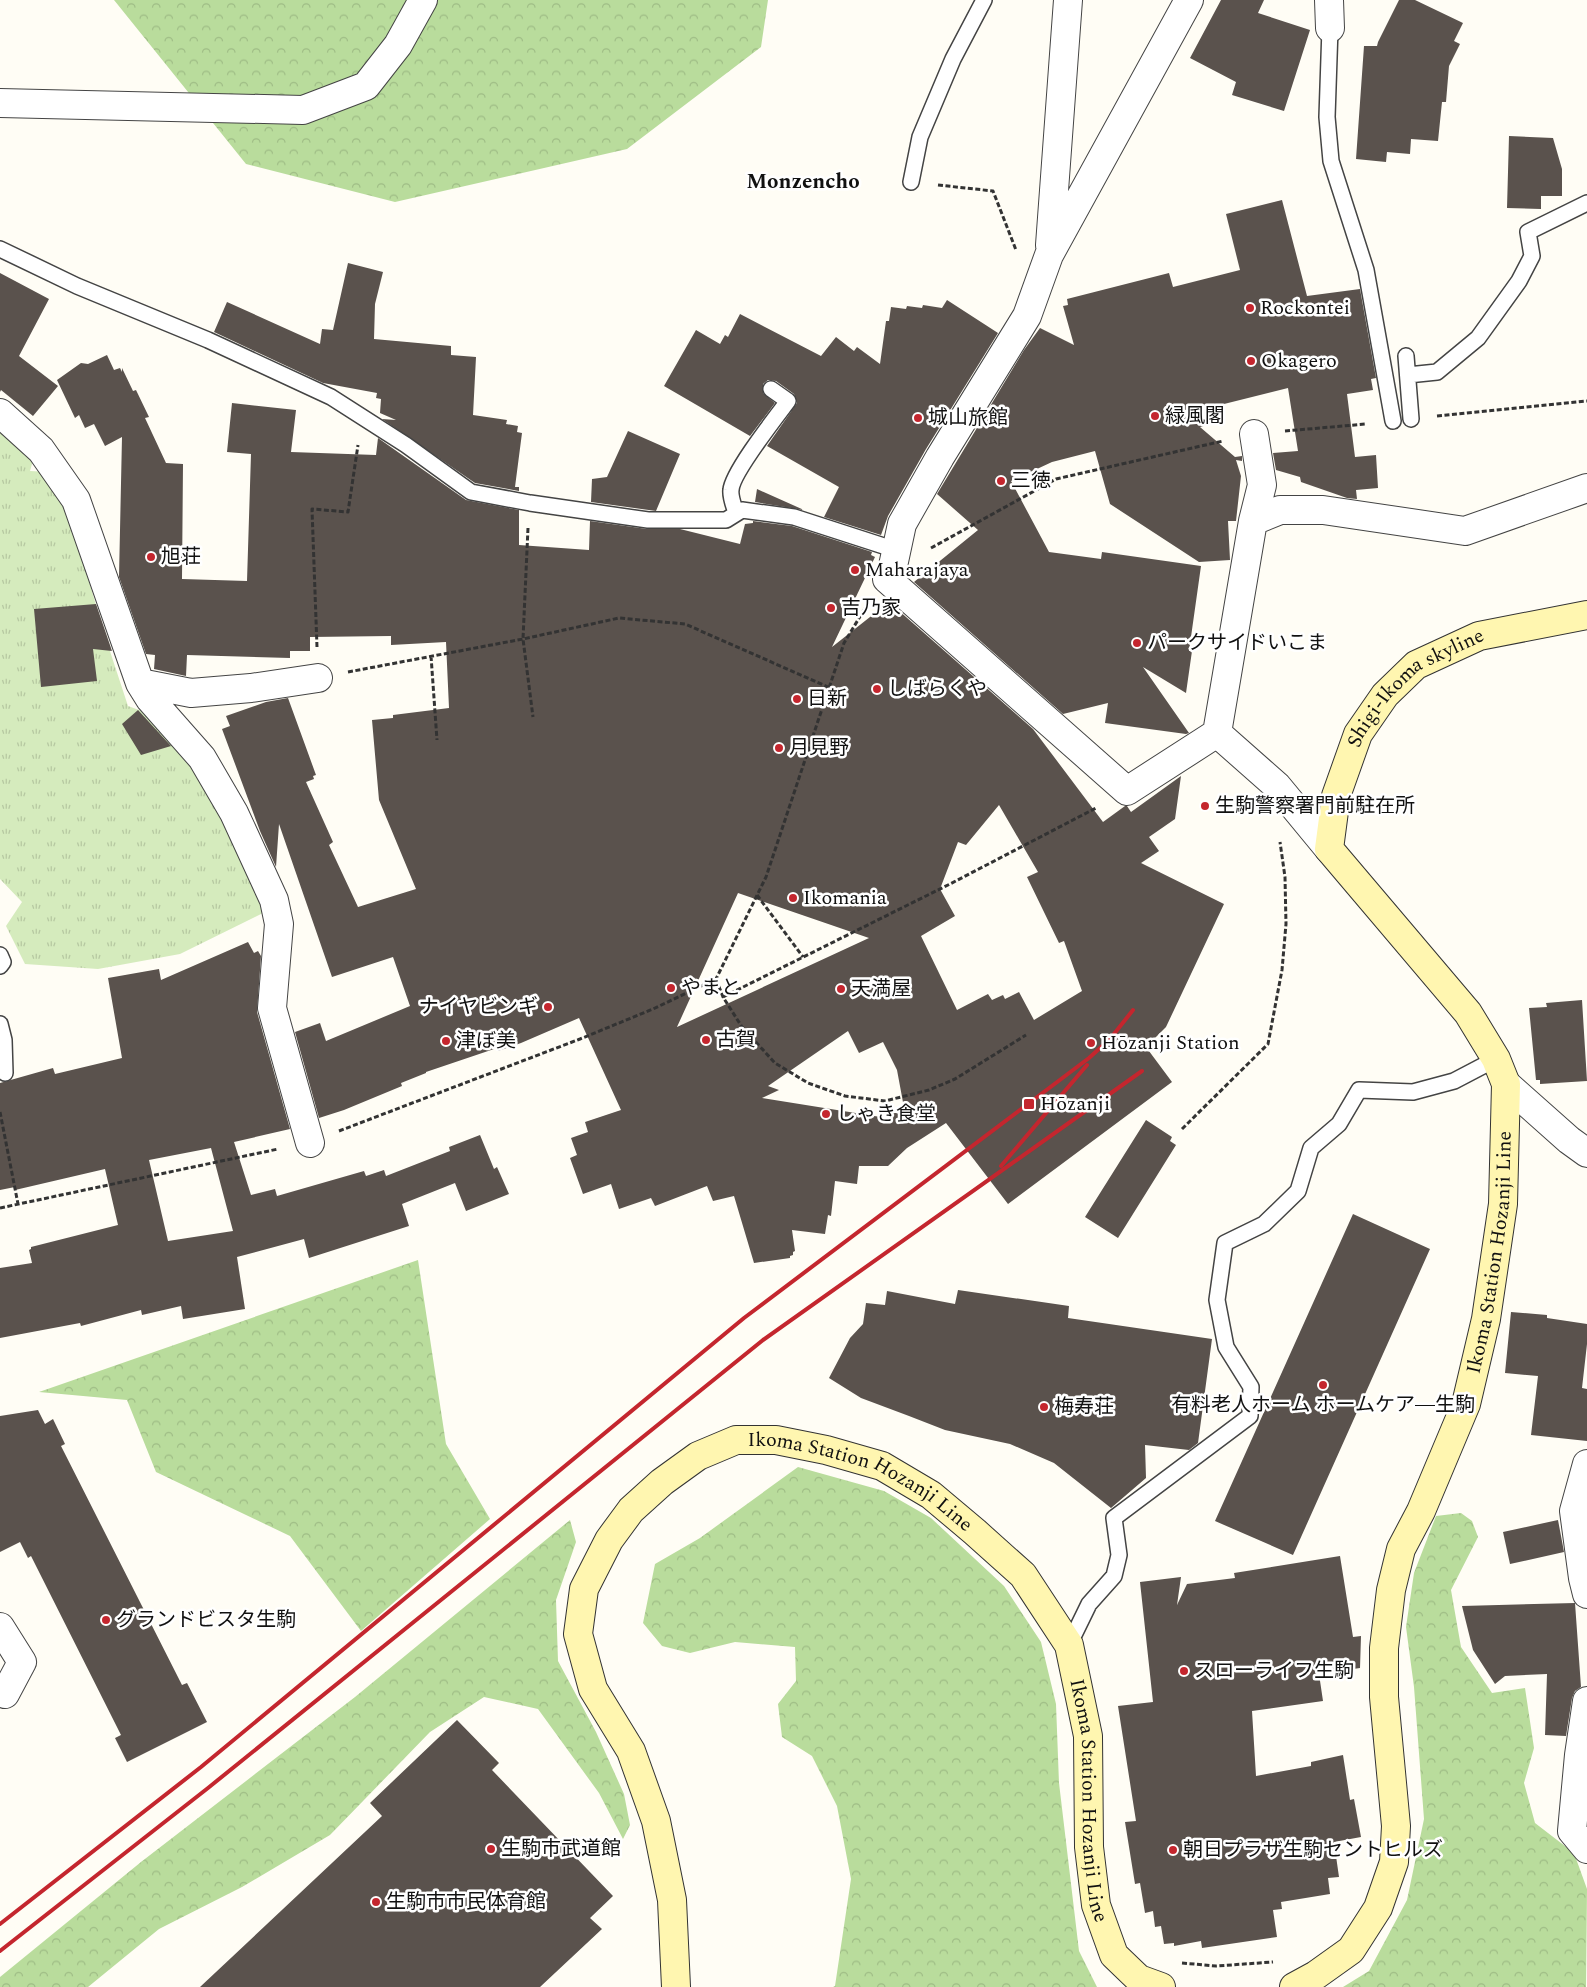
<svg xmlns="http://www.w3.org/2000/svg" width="1587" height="1987" font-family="Spectral,'Noto Sans JP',serif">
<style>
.grass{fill:url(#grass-tufts)}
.forest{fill:url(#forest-crowns)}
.building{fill:#5a524d;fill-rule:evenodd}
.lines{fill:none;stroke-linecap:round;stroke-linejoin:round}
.lane-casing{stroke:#444;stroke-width:18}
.street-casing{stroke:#444;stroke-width:30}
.secondary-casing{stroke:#333;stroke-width:30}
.path{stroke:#333;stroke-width:3;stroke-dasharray:5 2.5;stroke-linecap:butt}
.lane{stroke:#fff;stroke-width:15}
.street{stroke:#fff;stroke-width:28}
.secondary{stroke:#fff6b0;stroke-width:28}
.rail{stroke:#c4262e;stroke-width:4}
.poi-dot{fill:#c4262e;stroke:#fff;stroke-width:2}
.labels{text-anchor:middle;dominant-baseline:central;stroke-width:5;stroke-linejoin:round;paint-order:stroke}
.poi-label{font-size:20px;fill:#111;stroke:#fff;text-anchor:start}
.street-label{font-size:20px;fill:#111;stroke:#fff}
.neighbourhood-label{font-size:21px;font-weight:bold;fill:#111;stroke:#fff}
</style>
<defs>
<pattern id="grass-tufts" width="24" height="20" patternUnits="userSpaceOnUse" patternTransform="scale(1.25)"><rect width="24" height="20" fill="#d5ebbd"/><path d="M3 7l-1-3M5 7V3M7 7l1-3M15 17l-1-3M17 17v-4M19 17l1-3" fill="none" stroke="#b6c8a1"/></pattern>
<pattern id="forest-crowns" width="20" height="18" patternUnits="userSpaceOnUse" patternTransform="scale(1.25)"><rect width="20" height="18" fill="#b9dc9c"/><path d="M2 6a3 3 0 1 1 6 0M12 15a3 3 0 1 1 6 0" fill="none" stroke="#9ebc85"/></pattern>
</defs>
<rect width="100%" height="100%" fill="#fffdf5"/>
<!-- grass -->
<path class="grass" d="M0,422L34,457L30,471L49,472L67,506L105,636L128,706L150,714L218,796L271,909L180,954L98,969L25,964L6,926L22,902L0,879Z"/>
<!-- forest -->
<path class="forest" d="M114,0H768L761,47L627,149L395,202L246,164Z
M418,1260L446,1444L490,1519L361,1631L290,1536L156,1472L127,1400L39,1392Z
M798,1467L884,1491L931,1518L1004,1586L1041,1642L1056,1704L1059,1783L1079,1951L1097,1987H833L835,1986L851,1879L837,1806L812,1756L782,1737L778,1704L796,1681L795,1647L735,1642L690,1653L662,1646L643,1623L655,1564L700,1538Z
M1461,1513L1472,1521L1478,1537L1451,1590L1461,1647L1492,1693L1525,1688L1534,1748L1524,1783L1535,1823L1574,1853L1587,1889L1586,1987H1343L1369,1971L1407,1900L1424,1819L1414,1687L1406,1627L1414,1573L1436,1516Z
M570,1520L576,1542L556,1600L558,1661L596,1732L624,1794L630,1825L623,1839L599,1793L538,1709L484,1697L430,1732L330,1835L242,1887L159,1929L88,1987H0V1977L141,1862L355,1697Z"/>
<!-- building -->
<path class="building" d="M1221,0H1264L1258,13L1310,30L1284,111L1232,95L1236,82L1190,58Z
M1399,0H1415L1463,23L1454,41L1460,44L1449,66L1446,102H1442L1438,141L1411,139L1410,154L1387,152L1386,162L1356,159L1364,46H1377L1378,42Z
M1509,136L1553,138L1562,169V196H1541V209L1507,208Z
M1282,200L1307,296L1360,289L1376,378L1371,379L1373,390L1347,394L1355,457L1376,455L1378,488L1356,490L1357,499L1347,498L1301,482L1300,477L1276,470L1273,453L1298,451L1288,388L1220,405L1225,420L1200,427L1235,457L1242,456V461L1236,460L1241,476L1236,521H1228L1230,560L1199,562L1110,504L1095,451L1052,462L1011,481L1049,552L1101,559L1102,552L1201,566L1189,651H1192L1186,693L1143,667L1189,733L1186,734L1105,723L1108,703L1063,714L914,582L978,530L937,494L1024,350L1040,328L1074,345L1063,306L1068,305L1067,299L1169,273L1173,287L1240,270L1226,214Z
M348,263L383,272L375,304L374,339L451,346V355L476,357L473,415L507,420L506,424L518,426L517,432L522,433L515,487H519V491L475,483L382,419L396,420L380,413L381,399L376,398L377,393L323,383L214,332L227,302L320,344L322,329L333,330Z
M0,273L49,299L19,356L58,386L33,416L1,390L0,392Z
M947,300L998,333L926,449L888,516L881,535L824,517L839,487L767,446L797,403L794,394L776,381L768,380L763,384V393L775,403L750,436L664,386L696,330L720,344L725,335L728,337L740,314L821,356L836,337L854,351L857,347L880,364L886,321H889L891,307L906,309L907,306L922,308L923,305L942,308Z
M107,355L114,370L120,368L122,372V368L133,391L136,390L149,417L145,418L166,463L183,464L182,579L247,581L251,454L227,452L232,403L296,410L291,452L376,455L378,438L466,500L519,510V545L589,550L590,521L647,529H680L740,544L745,524L753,523V521L792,526L872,552L871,555L875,557L832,647L889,602L1033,729L1103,822L1125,806H1127L1131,812L1181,776L1175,819L1149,837L1159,851L1141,863L1224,904L1166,1027L1146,1047L1172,1082L1008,1204L946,1123L907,1148L888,1166H859L857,1184L835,1181L831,1216L828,1215L825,1234L792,1230L795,1251L793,1252V1255L790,1256V1258L754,1263L734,1196L713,1201L707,1186L655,1206L651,1198L619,1209L611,1184L583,1194L570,1158L577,1155L571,1138L588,1132L585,1122L621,1110L579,1018L521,1043L498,1051L497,1048L426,1072V1073L401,1083L402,1086L344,1110L319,1118L295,1032L320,1023L326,1041L410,1006L393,957L332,977L279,824L276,867L260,831L222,729L230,726L226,716L266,702L288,698L316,775L313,776L314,779L306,782L333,842L329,845L358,907L416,889L379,800L372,720L393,718V715L449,708L446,642L391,645V636L310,637V651H290V658L187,655L186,676L154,669L155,655L146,654L119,577L122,437L105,446L94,424L85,428L79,415L75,418L57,380L81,363L88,364ZM999,805L1038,872L1027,877L1059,943L1064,941L1082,991L1034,1020L1019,992L1005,999L1003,995L992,1000L988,994L957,1010L921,936L955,916L940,889L958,842L966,845ZM738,893L869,938L677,1027ZM848,1031L859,1053L883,1042L897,1070L905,1113H890L893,1119L762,1098L779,1090L768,1086Z
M628,431L680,454L656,511L591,502L592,479L607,477Z
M757,489L804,510L755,502Z
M96,604L112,651L93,649L97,681L41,687L34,609Z
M138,710L171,746L141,755L122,724Z
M248,942L254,953L258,951L261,956L257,1012L290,1129L234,1142L251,1195L275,1189L277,1196L364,1171L366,1176L384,1170L386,1176L450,1151L449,1147L480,1135L494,1169L497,1167L509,1194L466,1211L455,1183L402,1204L409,1226L309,1258L304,1239L237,1257L245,1309L183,1319L181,1306L142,1315L141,1310L81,1326L80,1323L0,1338V1268L32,1263L29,1250L31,1249V1247L118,1225L105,1169L15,1190V1187L0,1190V1083L53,1068L55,1074L122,1058L108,978L159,969L161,980ZM211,1148L233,1231L168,1241L149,1160Z
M1582,1000L1587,1081L1540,1084V1080H1536L1529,1008L1547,1007L1546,1003Z
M1146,1120L1172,1137L1170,1141L1176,1145L1118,1238L1085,1217Z
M1353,1214L1430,1249L1293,1555L1215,1521Z
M958,1290L1069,1306L1068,1318L1212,1339L1198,1443L1189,1450L1145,1445L1146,1478L1111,1508L1054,1463L1010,1444L945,1430L909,1416L861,1398L829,1378L850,1338L863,1324L866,1303L885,1305L887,1291L955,1304Z
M1511,1312L1547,1315V1318L1587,1324V1344L1582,1388L1587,1389V1441L1531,1435L1538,1376L1505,1373Z
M38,1410L45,1424L53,1419L65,1444L61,1446L182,1685L187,1683L207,1722L127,1762L115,1738L121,1735L31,1556L28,1558L20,1542L0,1552V1416Z
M1558,1520L1564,1552L1510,1564L1503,1532Z
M1340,1556L1353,1637L1361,1636L1360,1668L1319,1674L1323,1701L1252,1711L1256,1776L1311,1766V1762L1343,1755L1350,1800L1354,1799L1361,1837L1334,1842L1339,1877L1328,1878L1330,1894L1281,1902L1282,1909L1273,1910L1277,1937L1202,1948L1201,1941L1174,1946V1943L1164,1944L1161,1926L1155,1927L1153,1911L1145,1913L1140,1883L1135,1884L1125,1822L1136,1821L1118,1706L1153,1702L1140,1582L1181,1577L1177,1605L1187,1584L1235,1578L1234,1573Z
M1575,1603L1581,1687L1575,1691L1572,1698L1566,1736L1545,1735L1547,1674L1505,1676L1495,1684L1473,1650L1462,1606Z
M457,1720L499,1763L492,1770L613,1896L590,1918L602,1929L540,1987H200L382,1816L370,1803Z"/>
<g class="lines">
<!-- lane casing -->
<g class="lane-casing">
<path id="lane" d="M1330,28L1327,117L1331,161L1366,270L1393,421
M911,182L920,137L953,59L984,0
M0,249L77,286L208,340L331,397L406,445L471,492L530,503L648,520H726L742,510L794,517L896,550
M1406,356L1411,419
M1408,375L1437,372L1478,338L1519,281L1532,256L1528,232L1587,203
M736,513C734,506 730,497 731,490C732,473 776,417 788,401L771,389
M0,955L3,962L0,966
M0,1024L4,1040L5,1073
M1069,1645L1089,1604L1114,1576L1119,1555L1114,1518L1250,1416L1251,1387L1226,1347L1217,1300L1225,1243L1264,1224L1298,1191L1311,1148L1339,1124L1359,1090L1413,1092L1454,1081L1496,1059"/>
</g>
<!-- street casing -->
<g class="street-casing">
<path id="street" d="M1329,0L1330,28
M0,103L303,110L366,86L398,45L423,0
M1050,245L1068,0
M0,413L41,450L76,500L140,683L150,699L202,758L234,813L274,900L279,924L272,1008L310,1143
M1253,521L1280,510H1323L1465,531L1587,488
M893,566L902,524L940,457L1027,316L1049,255L1189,0
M887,579L1127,791L1217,733L1277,786L1329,849
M140,683L191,693L251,688L318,678
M1217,733L1253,521L1262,485L1254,434
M1506,1084L1569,1140L1587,1153
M1587,1464L1574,1511L1583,1578L1587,1594
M0,1627L22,1662L5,1694L0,1692
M1587,1701L1579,1755L1572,1831L1587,1849"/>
</g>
<!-- secondary casing -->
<g class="secondary-casing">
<g id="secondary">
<path id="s1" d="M676,1987L672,1900L656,1821L631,1751L593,1689L578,1634L584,1589L609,1540L631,1510L662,1482L698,1456L736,1440H776L826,1450L882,1466L931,1495L975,1532L1023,1575L1069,1645L1088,1736L1089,1847L1096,1905L1114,1955L1139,1979L1161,1987"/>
<path id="s2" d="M1294,1987L1316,1975L1351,1950L1378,1908L1394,1862L1396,1826L1384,1697V1648L1391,1590L1401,1549L1421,1511L1466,1404L1486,1319L1503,1204L1506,1084L1496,1059L1468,1013L1329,849L1336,796L1358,734L1385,695L1416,665L1479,636L1587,615"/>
</g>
</g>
<!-- path -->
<path class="path" d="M938,185L993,191L1016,250
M1437,416L1587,401
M1285,431L1366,424
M528,528L523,639L533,717
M931,548L1056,479L1223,441
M317,647L312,509L348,512L358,445
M431,656L437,740
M348,672L523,639L619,618L685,624L828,687
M757,895L803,957
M716,979L723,997L742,1027L775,1063L808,1083L845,1096L885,1101L929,1090L955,1079L1026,1035
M723,997L950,884L1096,808
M0,1112L18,1204
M1182,1129L1268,1044L1282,970L1286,924L1285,877L1280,842
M339,1131L580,1039L653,1009L716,979L766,877L844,643L867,605
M0,1208L278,1149
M1182,1963L1216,1966L1273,1962"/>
<!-- lane -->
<use href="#lane" class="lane"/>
<!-- street -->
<use href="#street" class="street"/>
<!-- secondary -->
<use href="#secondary" class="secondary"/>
<!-- rail -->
<path class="rail" d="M1001,1166L1087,1065
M0,1924L201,1767L744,1318L1089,1058L1110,1039L1133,1010
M0,1951L208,1788L763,1340L1142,1071"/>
</g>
<!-- markers -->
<g class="poi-dot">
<circle cx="1250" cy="308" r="5"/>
<circle cx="1251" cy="361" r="5"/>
<circle cx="1155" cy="416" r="5"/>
<circle cx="918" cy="418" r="5"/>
<circle cx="1001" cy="481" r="5"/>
<circle cx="151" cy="557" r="5"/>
<circle cx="855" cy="570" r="5"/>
<circle cx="831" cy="608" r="5"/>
<circle cx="1137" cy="643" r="5"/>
<circle cx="877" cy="689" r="5"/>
<circle cx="797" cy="699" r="5"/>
<circle cx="779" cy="748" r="5"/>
<circle cx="1205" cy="806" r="5"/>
<circle cx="793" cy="898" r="5"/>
<circle cx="671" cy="988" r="5"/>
<circle cx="841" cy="989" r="5"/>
<circle cx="548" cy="1007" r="5"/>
<circle cx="706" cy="1040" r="5"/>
<circle cx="446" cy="1041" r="5"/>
<circle cx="1091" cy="1043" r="5"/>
<rect x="1023" y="1098" width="12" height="12" rx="2.5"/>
<circle cx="826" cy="1114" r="5"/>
<circle cx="1323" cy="1385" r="5"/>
<circle cx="1044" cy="1407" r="5"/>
<circle cx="106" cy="1620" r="5"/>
<circle cx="1184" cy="1671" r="5"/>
<circle cx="491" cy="1849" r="5"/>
<circle cx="1173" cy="1850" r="5"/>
<circle cx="376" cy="1902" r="5"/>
</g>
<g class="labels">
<!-- poi labels -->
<g class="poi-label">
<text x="1260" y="308">Rockontei</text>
<text x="1261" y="361">Okagero</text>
<text x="1165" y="416">緑風閣</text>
<text x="928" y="418">城山旅館</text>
<text x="1011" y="481">三徳</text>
<text x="161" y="557">旭荘</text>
<text x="865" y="570">Maharajaya</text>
<text x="841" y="608">吉乃家</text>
<text x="1147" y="643">パークサイドいこま</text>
<text x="887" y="689">しばらくや</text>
<text x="807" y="699">日新</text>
<text x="789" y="748">月見野</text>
<text x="1215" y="806">生駒警察署門前駐在所</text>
<text x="803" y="898">Ikomania</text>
<text x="681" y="988">やまと</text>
<text x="851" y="989">天満屋</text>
<text x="538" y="1007" text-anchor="end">ナイヤビンギ</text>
<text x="716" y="1040">古賀</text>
<text x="456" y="1041">津ぼ美</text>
<text x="1101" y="1043">Hōzanji Station</text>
<text x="1040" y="1104">Hōzanji</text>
<text x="836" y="1114">しゃき食堂</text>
<text x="1323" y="1405" text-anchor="middle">有料老人ホーム ホームケア―生駒</text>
<text x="1054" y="1407">梅寿荘</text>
<text x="116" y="1620">グランドビスタ生駒</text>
<text x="1194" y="1671">スローライフ生駒</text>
<text x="501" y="1849">生駒市武道館</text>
<text x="1183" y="1850">朝日プラザ生駒セントヒルズ</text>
<text x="386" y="1902">生駒市市民体育館</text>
</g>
<!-- street labels -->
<g class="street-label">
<text stroke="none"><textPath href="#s2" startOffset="1455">Shigi-Ikoma skyline</textPath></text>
<text stroke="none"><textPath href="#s2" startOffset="795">Ikoma Station Hozanji Line</textPath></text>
<text stroke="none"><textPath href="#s1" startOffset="771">Ikoma Station Hozanji Line</textPath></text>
<text stroke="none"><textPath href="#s1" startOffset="1206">Ikoma Station Hozanji Line</textPath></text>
</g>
<!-- neighbourhood labels -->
<g class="neighbourhood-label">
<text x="803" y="182">Monzencho</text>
</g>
</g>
</svg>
